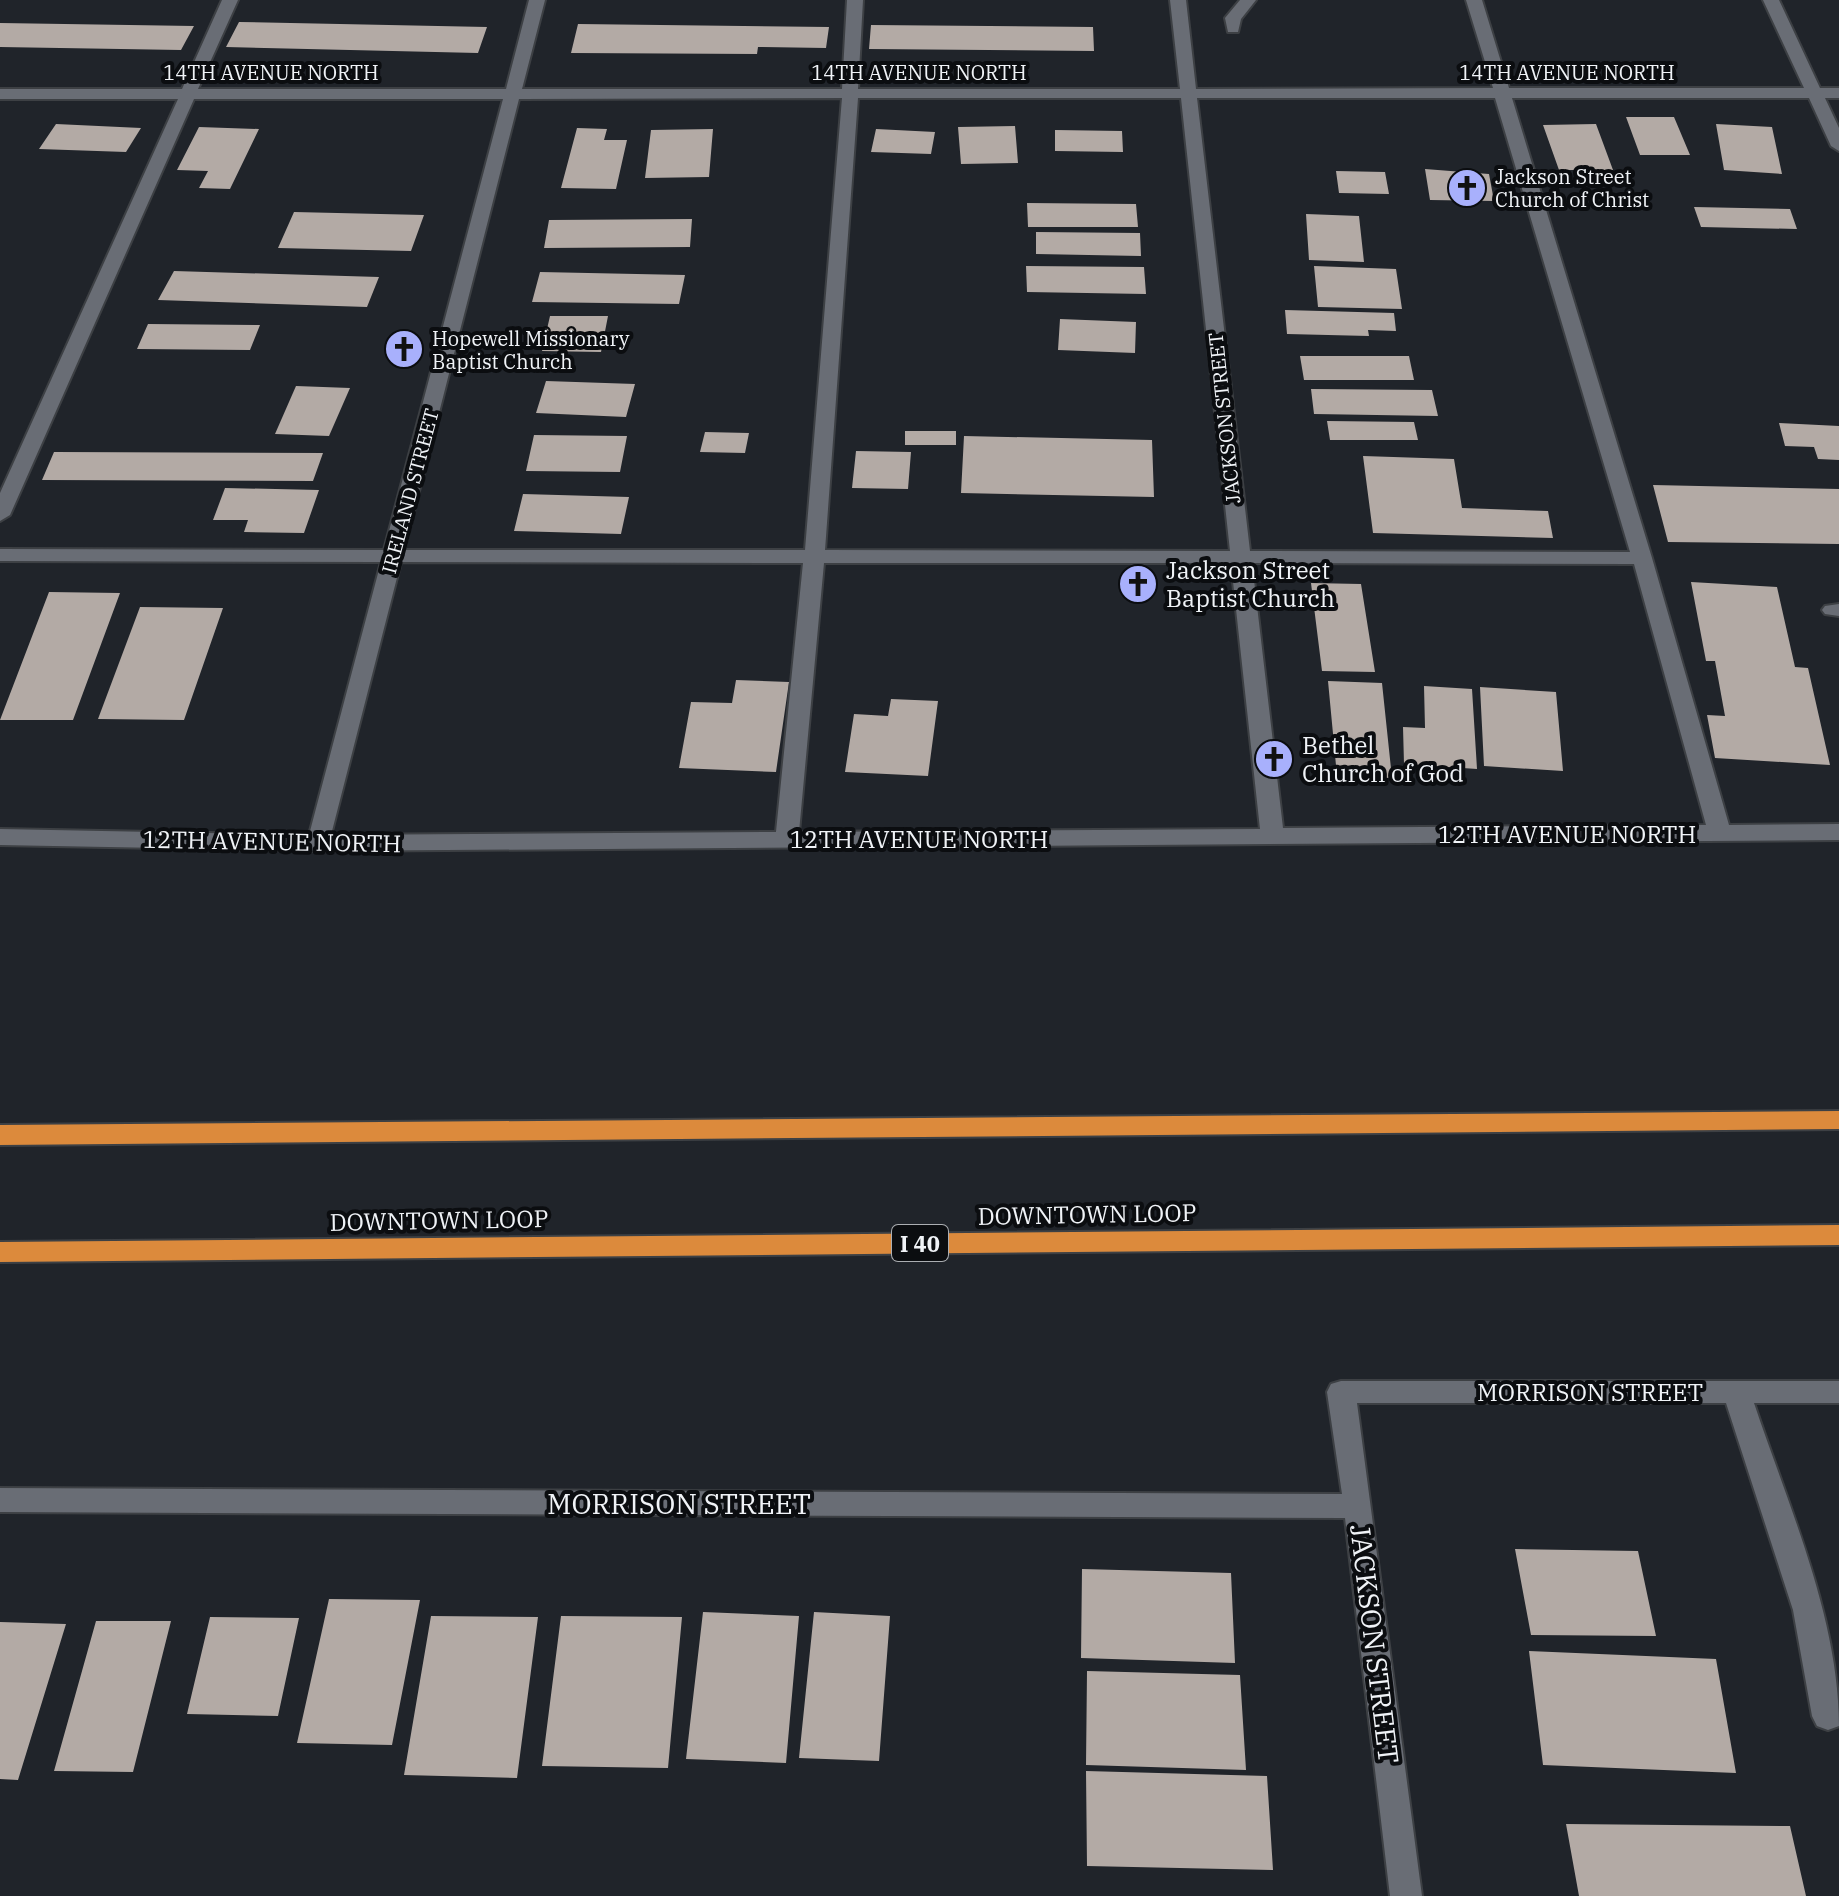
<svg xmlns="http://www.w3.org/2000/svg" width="1839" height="1896" font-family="'IBM Plex Serif',serif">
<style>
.building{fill:#b3aaa5}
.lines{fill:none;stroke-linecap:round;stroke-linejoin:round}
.minor-casing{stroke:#3d4044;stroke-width:4}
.highway-casing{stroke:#3d4044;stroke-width:4}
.minor{fill:#696d75;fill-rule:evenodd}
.highway{fill:#dc8a3c;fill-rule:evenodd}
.labels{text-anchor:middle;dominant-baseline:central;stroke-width:8;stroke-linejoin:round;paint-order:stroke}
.far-street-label{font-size:20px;fill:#f0f3f7;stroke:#0b0d10}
.far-poi-label{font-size:20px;fill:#f0f3f7;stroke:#0b0d10;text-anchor:start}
.shield{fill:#0b0d10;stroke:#abaeb2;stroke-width:2}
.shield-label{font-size:22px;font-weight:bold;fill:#f0f3f7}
.poi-label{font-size:24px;fill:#f0f3f7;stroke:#0b0d10;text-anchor:start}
.street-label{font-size:24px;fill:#f0f3f7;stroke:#0b0d10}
.near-street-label{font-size:28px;fill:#f0f3f7;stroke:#0b0d10}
</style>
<rect width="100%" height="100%" fill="#20242a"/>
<!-- building -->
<path class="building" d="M239,22L487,27L478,53L226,47Z
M0,23L194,26L181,50L0,47Z
M578,24L829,27L826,48L758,47L757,54L571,53Z
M871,25L1093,27L1094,51L869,49Z
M1626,117H1674L1690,155H1640Z
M56,124L141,128L126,152L39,149Z
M1596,124L1613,170H1559L1543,125Z
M1716,124L1772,127L1782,174L1724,170Z
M1015,126L1018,163L961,164L958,127Z
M199,127L259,129L230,189L199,188L208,171L177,170Z
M577,128L607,129L604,140H627L616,189L561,188Z
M713,129L709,177L645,178L651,130Z
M876,129L935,132L931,154L871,152Z
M1055,130L1122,131L1123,152L1055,151Z
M1425,169L1489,174L1494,201L1430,200Z
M1336,171L1385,172L1389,194L1339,193Z
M1027,203L1136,204L1138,227H1028Z
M1694,207L1790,209L1797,229L1701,227Z
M294,212L424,215L411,251L278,248Z
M1306,214L1359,216L1364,262L1309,260Z
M692,219L690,247L544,248L549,220Z
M1036,232L1140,233L1141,256L1036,254Z
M1026,266L1144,267L1146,294L1027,292Z
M1314,266L1396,269L1402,309L1318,307Z
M174,271L379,277L367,307L158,300Z
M540,272L685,275L679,304L532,302Z
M1285,310L1394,313L1396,331L1368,330L1369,336L1287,334Z
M550,316H608L601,352L542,351Z
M1060,319L1136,322L1135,353L1058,350Z
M148,324L260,325L250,350L137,349Z
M1300,356H1409L1414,380H1304Z
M546,381L635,384L626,417L536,413Z
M296,386L350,388L329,436L275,434Z
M1311,389L1432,390L1438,416L1314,414Z
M1327,421L1414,422L1418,440H1330Z
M1779,423L1839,426V460L1818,459L1814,447L1785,446Z
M905,431H956V445H905Z
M705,432L749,433L745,453L700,452Z
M534,435L627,436L620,472L526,471Z
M964,436L1152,440L1154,497L961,493Z
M856,451L911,452L908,489L852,488Z
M54,452L323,453L313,481L42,480Z
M1363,456L1454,459L1462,508L1548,511L1553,538L1373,533Z
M1653,485L1839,489V544L1668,542Z
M225,488L319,490L304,533L244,532L248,520H213Z
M523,494L629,497L621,534L514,531Z
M1691,582L1777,587L1795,667L1808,668L1830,765L1715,758L1707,715L1725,716L1715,661H1706Z
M1311,583L1361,584L1375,672L1322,671Z
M49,592L120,593L73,720H0Z
M140,607L223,608L184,720L98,719Z
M736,680L789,682L776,772L679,768L691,702L732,703Z
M1328,681L1382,683L1392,778L1337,776Z
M1424,686L1472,689L1477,769L1404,764L1403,727L1425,728Z
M1480,687L1556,692L1563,771L1484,766Z
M891,699L938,701L928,776L845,772L854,714L888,716Z
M1515,1549L1638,1551L1656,1636L1531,1635Z
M1082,1569L1231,1573L1235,1663L1081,1658Z
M329,1599L420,1600L392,1745L297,1743Z
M703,1612L799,1616L786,1763L686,1759Z
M814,1612L890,1616L879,1761L799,1758Z
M431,1616L538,1617L517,1778L404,1775Z
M561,1616L682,1617L668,1768L542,1766Z
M210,1617L299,1618L278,1716L187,1714Z
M96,1621H171L133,1772L54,1771Z
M0,1622L66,1624L18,1780L0,1779Z
M1529,1651L1716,1659L1736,1773L1543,1765Z
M1087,1671L1240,1675L1246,1770L1086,1765Z
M1086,1771L1267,1776L1273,1870L1087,1866Z
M1566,1824L1790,1826L1806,1896H1579Z"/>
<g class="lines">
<!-- minor casing -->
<g class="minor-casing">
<path id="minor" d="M222,0H238L198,89H506L529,0H545L522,89H842L847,0H863L858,89H1180L1170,0H1186L1196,89L1493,88L1466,0H1482L1509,88H1804L1763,0H1779L1820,88H1839V98H1825L1839,128V151L1831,146L1809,98H1512L1652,558L1729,825L1839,824V840L318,851L0,845V829L309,835L381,562L0,561V549L384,550L503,99H194L10,515L0,521V493L178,99H0V89H182ZM842,98L805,550H404L519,99ZM858,98H1181L1230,551L825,550ZM1197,98H1495L1630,552L1250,551ZM401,562L803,563L776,832L331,835ZM824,563H1231L1260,829L799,832ZM1252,563L1634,564L1706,825L1283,828Z
M1240,0H1256L1241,19L1238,32H1228L1225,18Z
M1839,604V616L1825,614L1822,610L1825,606Z
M1341,1381H1839V1403H1754C1788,1505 1839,1618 1839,1726L1828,1730L1817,1726L1812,1716L1793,1610L1726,1403H1357L1422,1896H1390L1345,1518L0,1512V1488L1342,1494L1327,1392L1331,1384Z"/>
</g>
<!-- highway casing -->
<g class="highway-casing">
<path id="highway" d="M1839,1111V1129L0,1145V1125Z
M1839,1225V1245L0,1262V1242Z"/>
</g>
<!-- minor -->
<use href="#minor" class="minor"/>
<!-- highway -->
<use href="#highway" class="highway"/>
</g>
<!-- icons -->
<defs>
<g id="church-disc" transform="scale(2)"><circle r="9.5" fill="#a8b0fc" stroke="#0b0d10"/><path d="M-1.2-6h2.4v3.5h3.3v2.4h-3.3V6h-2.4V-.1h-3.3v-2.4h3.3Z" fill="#111"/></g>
</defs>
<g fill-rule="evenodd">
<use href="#church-disc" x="1467" y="188"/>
<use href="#church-disc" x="404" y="349"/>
<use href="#church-disc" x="1138" y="584"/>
<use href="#church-disc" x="1274" y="759"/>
</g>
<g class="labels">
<!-- far-street labels -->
<g class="far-street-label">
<text x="271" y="72">14TH AVENUE NORTH</text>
<text x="919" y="72">14TH AVENUE NORTH</text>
<text x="1567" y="72">14TH AVENUE NORTH</text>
<text transform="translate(1224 418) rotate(-96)">JACKSON STREET</text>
<text transform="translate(410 491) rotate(-75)">IRELAND STREET</text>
</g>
<!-- far-poi labels -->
<g class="far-poi-label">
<text x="1495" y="176">Jackson Street<tspan x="1495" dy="23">Church of Christ</tspan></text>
<text x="432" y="338">Hopewell Missionary<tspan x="432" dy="23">Baptist Church</tspan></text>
</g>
<!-- shield labels -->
<rect class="shield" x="892" y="1225" width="56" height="36" rx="6"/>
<g class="shield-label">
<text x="920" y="1243">I 40</text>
</g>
<!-- poi labels -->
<g class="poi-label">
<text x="1166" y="570">Jackson Street<tspan x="1166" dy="28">Baptist Church</tspan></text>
<text x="1302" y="745">Bethel<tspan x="1302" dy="28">Church of God</tspan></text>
</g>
<!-- street labels -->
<g class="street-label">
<text x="1567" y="834">12TH AVENUE NORTH</text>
<text x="919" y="839">12TH AVENUE NORTH</text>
<text transform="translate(272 841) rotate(1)">12TH AVENUE NORTH</text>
<text transform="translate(1087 1214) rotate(-1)">DOWNTOWN LOOP</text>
<text transform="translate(439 1220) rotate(-1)">DOWNTOWN LOOP</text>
<text x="1590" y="1392">MORRISON STREET</text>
</g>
<!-- near-street labels -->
<g class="near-street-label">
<text x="679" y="1503">MORRISON STREET</text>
<text transform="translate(1375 1644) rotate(83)">JACKSON STREET</text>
</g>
</g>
</svg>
